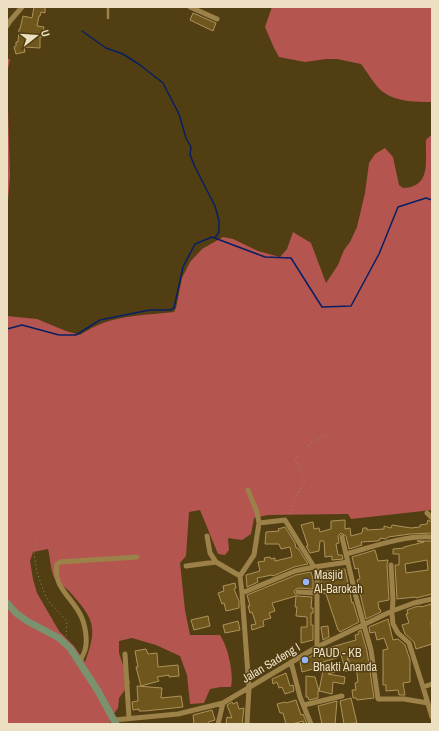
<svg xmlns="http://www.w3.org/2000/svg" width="439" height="731" font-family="'Archivo Narrow',sans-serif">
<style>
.forest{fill:#b45550;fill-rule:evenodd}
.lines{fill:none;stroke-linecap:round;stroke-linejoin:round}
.stream{stroke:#091f64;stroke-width:1.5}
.building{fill:#6f561c;stroke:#ae935a;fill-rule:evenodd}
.path{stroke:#9c8c67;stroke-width:1;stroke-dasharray:1 3;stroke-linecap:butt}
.lane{stroke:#9c8149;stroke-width:2.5}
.street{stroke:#9c8149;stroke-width:5}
.secondary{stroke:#7a926e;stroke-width:7}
.poi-dot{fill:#95b6fd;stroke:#513e12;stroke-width:1.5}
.labels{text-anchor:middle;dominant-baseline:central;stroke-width:3;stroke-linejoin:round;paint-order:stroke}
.poi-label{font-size:12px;fill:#eddfc2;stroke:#513e12;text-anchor:start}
.street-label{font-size:12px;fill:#eddfc2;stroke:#513e12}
</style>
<rect width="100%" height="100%" fill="#513e12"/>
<!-- forest -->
<path class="forest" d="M272,7H432V102C416,102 396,102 383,92C376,87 367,72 361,64L337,59H326L305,62L279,57L274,48L265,27Z
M7,59H10L7,74L10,176L7,213Z
M430,136H432V510L351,519L348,514L268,515L254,518L251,534L242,540L228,538L229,550L225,555L218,554L200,510L189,512L186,556L180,563L185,610L190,635H220C228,647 234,674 231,687H221L210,689L204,703L190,704L187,675L180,656L156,645L132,638L119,641V653L123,665L128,673L130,683L119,698L118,708L110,719L111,724H7V316L37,319L66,331L80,335C85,332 91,328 96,326C120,315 148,315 174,312L176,308L182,278L190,262L202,249L223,237L233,239L258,251L280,257L287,249L293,232L311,243L326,283L338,265L344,250L350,242L357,227L365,193L369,163L375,154L385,148L393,157L399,185L403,188C432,187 425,160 426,140ZM48,549C50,557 51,573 55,579C59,583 65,587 69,591C94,619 98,626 85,662L74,646L59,631L37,593L33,579L30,561L33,552Z"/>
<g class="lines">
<!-- stream -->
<path class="stream" d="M82,31L106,48L123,54L140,65L163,83L179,114L186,138L191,147L190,155L195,167L215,206L219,221V232L215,238
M7,329L22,325L59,335H76L100,320L150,310H170L174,308L183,267L195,244L212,237L265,257L291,258L322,307L351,306L379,254L398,207L426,198L432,200"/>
</g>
<!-- building -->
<path class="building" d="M34,7H45V13L41,12L40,16H39L37,26L44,27L42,37H40V48L24,47L25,52L16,54L14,47L16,46V42H18L19,29H20L23,16L32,18Z
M193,13L216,23L213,31L190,20Z
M345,520V529L350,528L351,536L362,533L363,528H367V530L384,529V526L391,528L392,525L411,528L420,527V525L427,524L428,520L432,522V533L410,534L388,537L386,539L380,538V540L377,541L361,542L362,545L349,549L346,536L341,533L338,536L339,543L336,544L338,555H342L343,559L332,560V556L325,557L324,541H320L319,551L310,553L306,546H308L301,525L313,522L314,529L319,528L320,532L331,529V521Z
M285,527L295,543L296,548H298L308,564L294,567L273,576L272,575L257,578L258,582L247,587L246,575L260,571L258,562L265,561L264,558L270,557L271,559L275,558V561L292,557L290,547L281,549L279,544H265L266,532L279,531L278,529Z
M417,541H432V594L416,598L415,597L397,599L395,565H399V554H393V549L404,548V547L424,542ZM427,560L428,570L406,573L405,564Z
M375,550L378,561L388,560L387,565L389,600L378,602L379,609H380L381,612L366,619L357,580L360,579L358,568L355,569L352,557Z
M345,569L352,603L353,602L359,622L340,632L338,630L326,594L321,593L322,588L321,582L322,578L325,579V571Z
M311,572L313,579V589L298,588L295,590L294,592L297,596L312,597L311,608H313V613H311V625H313V640L301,643V627H307V617L296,616L297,607H295L296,596L272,603L275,611L269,613L271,618L264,620L263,621L264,626L252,630L251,625L256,624L252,612L250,613L248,606H250L247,595L296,575Z
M235,583L236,588L234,589L239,601V608L226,611L224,603L222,604L218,593L224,591L223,586Z
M431,604L432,609V620L431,621L432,644L416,649L414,642L405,634L402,625L409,623L406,614H408L407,610L415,607L421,606V607Z
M208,616L210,626L194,630L191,620Z
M388,619L393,640L398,639L405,645L410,660V682L403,683L405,695H399L398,690L386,691V685H383V650L388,649L384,638L377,640L375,632L370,633L369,627Z
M238,621L240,630L225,633L223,625Z
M328,626L329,637L323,640L321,627Z
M361,630L367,651L374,698L357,700L356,698H353L352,690H356L355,683L358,682L356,666L350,668L348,656L346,672L339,648L337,658L312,665L313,669L302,672L300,662L315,654V653L318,651L356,640L355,635L359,634L358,632Z
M146,649L148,654L157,653L158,667L178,665L179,676L169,677V675L157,677L159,681L141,686L136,667H138L135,651Z
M324,666L336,668L335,672L328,674L345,677L344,684L333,682L332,694L319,691Z
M286,673L290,686L293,685L294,691L285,694L282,687L279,688L277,682L273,684L272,679Z
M306,676L315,677L319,691H318V698L309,700L308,697H306Z
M137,686L162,688L161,698L181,696L183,707L145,711H139V709L133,710L132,702L138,701Z
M351,698L357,723L344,724L340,701Z
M296,700L301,715L303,714L307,724H304L303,721L292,724H286L283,713H280L277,704L285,702L286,703Z
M337,701L335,724H322L318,706Z
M232,702L233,704L237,702L239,709L244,708L242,724H226L227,717L232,718L227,705Z
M212,710L215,720L208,722L209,724H194L193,715Z"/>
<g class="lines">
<!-- path -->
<path class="path" d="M288,514L305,480L295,459L313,441L333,433
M37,541L34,554L37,572L45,595L50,603L67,621L66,636"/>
<!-- lane -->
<path class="lane" d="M108,7V18"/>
<!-- street -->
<path class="street" d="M190,7L217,19
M7,26L10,21L22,7
M248,490L257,512L259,523L285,520L314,567
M427,513L432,518
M207,536L210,553L216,562
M342,537L356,597L371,650L378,699H404L428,703
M346,554C372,547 405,535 432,537
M391,565L393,600L392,614L393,624L398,633L409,643L423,687L432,717
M186,566L216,562L240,576
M298,592L317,593
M242,593L295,571L314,567L348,562
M317,647V582L320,566
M125,654L129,718
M80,662C81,658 84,654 85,650C88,640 85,623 80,614C70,595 53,587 57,564L60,562L137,557
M291,662L300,697L311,724
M423,687L432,684
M304,705L342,696
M114,720L178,714L223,703L317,647L392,611L414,603L432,599
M218,724L223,703
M247,724L249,688L242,593L240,576L254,555L259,523"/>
<!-- secondary -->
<path class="secondary" d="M7,603L16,613L27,621L59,638L70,648L98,691L116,724"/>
</g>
<!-- markers -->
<g class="poi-dot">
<circle cx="306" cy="582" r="4"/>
<circle cx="305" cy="660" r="4"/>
</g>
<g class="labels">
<!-- poi labels -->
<g class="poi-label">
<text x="314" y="575">Masjid<tspan x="314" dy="14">Al-Barokah</tspan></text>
<text x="313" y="653">PAUD - KB<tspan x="313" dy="14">Bhakti Ananda</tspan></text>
</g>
<!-- street labels -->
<g class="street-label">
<text transform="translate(271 663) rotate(-31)">Jalan Sadeng I</text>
</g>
</g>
<!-- border -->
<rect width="439" height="731" fill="none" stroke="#eddfc2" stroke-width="16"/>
<!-- north arrow -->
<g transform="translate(36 36) rotate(73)" stroke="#513e12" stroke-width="3" paint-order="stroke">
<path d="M0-3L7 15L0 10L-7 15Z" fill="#eddfc2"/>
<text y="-6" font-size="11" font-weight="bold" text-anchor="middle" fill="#eddfc2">U</text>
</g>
</svg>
